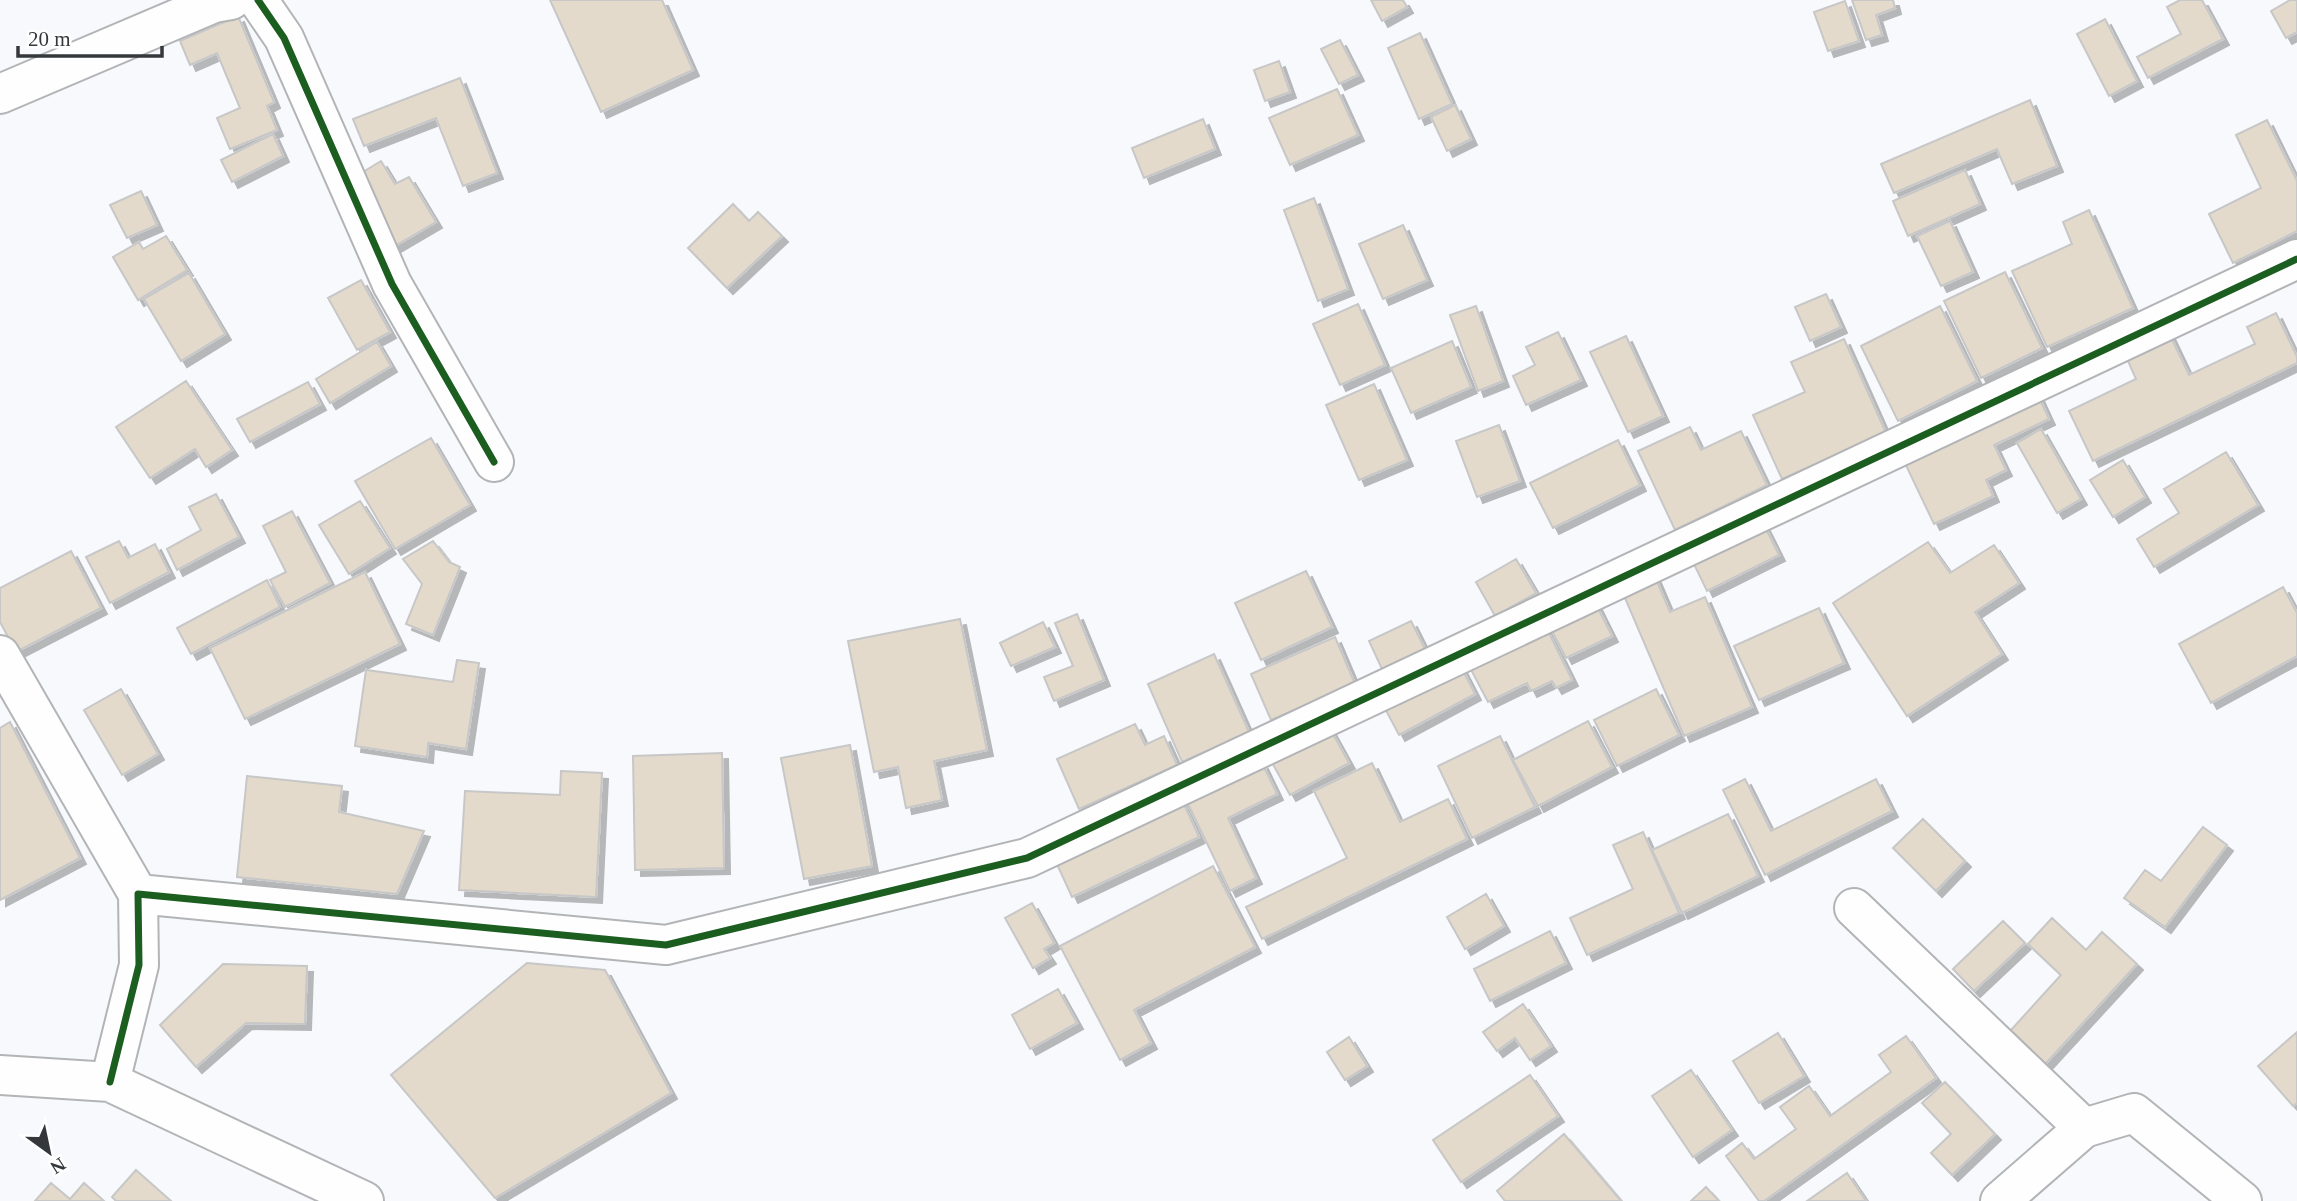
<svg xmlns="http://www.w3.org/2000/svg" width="2297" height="1201" font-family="'Times New Roman',serif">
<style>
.building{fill:#e4dacc;stroke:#c7c7c7;stroke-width:2;filter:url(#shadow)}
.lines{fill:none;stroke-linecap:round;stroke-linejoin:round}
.minor-casing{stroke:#b2b4b6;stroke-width:42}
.minor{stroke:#fefeff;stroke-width:38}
.cycleway-casing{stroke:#fff;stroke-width:11}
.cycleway{stroke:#1b5e20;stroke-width:7}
</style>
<defs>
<filter id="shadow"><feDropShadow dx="6" dy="6" stdDeviation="0" flood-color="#0004"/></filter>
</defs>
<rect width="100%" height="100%" fill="#f7f9fc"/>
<!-- building -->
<path class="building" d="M550,0H662L693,70L601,112Z
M1371,0H1403L1407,7L1382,21Z
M1852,0H1893L1895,8L1876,15L1882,35L1866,40Z
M2180,0H2202L2223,39L2148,78L2137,57L2181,34L2167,7Z
M2290,0H2297V32L2286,38L2271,11Z
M1845,1L1859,41L1828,51L1814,12Z
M238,16L274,102L267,106L277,130L230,149L217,118L240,108L217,53L190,65L180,41Z
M2105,19L2137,81L2109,96L2077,34Z
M1420,33L1452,104L1419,119L1388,48Z
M1340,40L1358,75L1339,84L1321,49Z
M1279,61L1290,92L1265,101L1254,70Z
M460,78L497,173L463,186L436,118L364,146L353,119Z
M1337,89L1358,135L1290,165L1269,118Z
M2030,100L2057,166L2012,184L1997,149L1894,193L1881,164Z
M1455,105L1471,139L1447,151L1431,117Z
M1203,119L1215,149L1144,178L1132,148Z
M2267,120L2297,181V231L2233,263L2209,214L2261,188L2236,135Z
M273,134L283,156L232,182L221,160Z
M381,161L395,184L409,177L436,222L395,246L353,178Z
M1965,170L1980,204L1908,236L1893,201Z
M141,191L157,225L127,238L110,205Z
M1314,198L1348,289L1318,301L1284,210Z
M733,204L749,221L758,212L782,236L727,288L688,248Z
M2089,210L2133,308L2047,347L2012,271L2072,244L2063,222Z
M1950,221L1973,272L1941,286L1917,236Z
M1403,225L1427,280L1383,299L1359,244Z
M166,236L187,270L138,300L113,257L139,242L143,249Z
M2005,272L2042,348L1981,378L1944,301Z
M189,273L225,334L181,361L144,299Z
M361,280L390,332L357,350L328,298Z
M1826,294L1841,327L1810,341L1795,307Z
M1358,304L1385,365L1340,385L1313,324Z
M1476,306L1503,381L1478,391L1450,315Z
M1940,306L1977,381L1898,421L1861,346Z
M2276,313L2297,357V363L2093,461L2069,411L2136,379L2124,352L2168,331L2189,375L2255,344L2247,327Z
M1558,332L1581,380L1526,405L1513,376L1535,365L1526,347Z
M1626,336L1663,416L1628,432L1590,352Z
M1844,339L1886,433L1782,479L1753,415L1805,392L1791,362Z
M1452,341L1471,387L1411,413L1391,368Z
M377,342L391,366L330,403L316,379Z
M186,381L232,450L206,467L195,449L150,478L116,427Z
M308,382L320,404L250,442L237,419Z
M1374,384L1407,460L1359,480L1326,405Z
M2037,393L2049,419L1994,445L2006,470L1986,480L1993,496L1934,524L1902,457Z
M1499,425L1520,481L1477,497L1456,441Z
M1690,427L1701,450L1741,431L1767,485L1675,530L1638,451Z
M2041,429L2081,499L2057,513L2017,443Z
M431,438L470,505L395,549L355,481Z
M1618,440L1640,485L1553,528L1530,483Z
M2226,452L2258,505L2154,567L2137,539L2179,513L2164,489Z
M2123,460L2145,497L2113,517L2090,480Z
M216,494L239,537L177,570L167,549L201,530L189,507Z
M360,501L390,548L349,574L319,525Z
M292,511L330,583L285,607L270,580L286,572L263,526Z
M1764,525L1779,555L1707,591L1692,560Z
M119,541L128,558L155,544L169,572L110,603L86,557Z
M433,541L449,562L460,567L433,635L406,624L422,584L403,559Z
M1928,542L1950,573L1994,545L2019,583L1975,612L2002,654L1907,716L1833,603Z
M71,551L101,608L16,652L0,622V588Z
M1516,559L1536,593L1495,616L1476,582Z
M1306,571L1332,627L1261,660L1235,603Z
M365,572L400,644L245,719L210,648Z
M1655,577L1670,612L1705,597L1752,707L1684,736L1622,591Z
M267,580L280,607L191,654L177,628Z
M2283,587L2297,613V656L2211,703L2179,644Z
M1595,602L1612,636L1566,658L1549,625Z
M1819,608L1844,663L1759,700L1734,646Z
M1077,614L1104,680L1054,701L1044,677L1073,666L1055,623Z
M960,619L987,750L934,761L942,800L906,808L898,767L874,772L848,641Z
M1411,621L1425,649L1382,669L1369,641Z
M1043,622L1055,647L1011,666L1000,643Z
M1545,625L1572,680L1556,688L1552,681L1531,691L1527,683L1488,702L1468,664Z
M1335,637L1355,684L1271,720L1251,674Z
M1214,654L1249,732L1182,762L1148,684Z
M457,660L479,663L466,749L428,743L427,757L355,746L366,670L453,682Z
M1458,661L1475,694L1399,735L1381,701Z
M121,689L158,754L122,775L84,710Z
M1656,689L1679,735L1617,766L1594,720Z
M1588,721L1612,767L1538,806L1513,760Z
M10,722L80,858L0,900V728Z
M1135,724L1145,745L1164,736L1177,765L1079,809L1057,759Z
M1329,727L1349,763L1290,795L1270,759Z
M1500,736L1535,807L1472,838L1438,766Z
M850,745L872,866L804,879L781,758Z
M722,753L724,868L635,870L633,756Z
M1262,763L1277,794L1228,818L1256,878L1230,891L1186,800Z
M1372,763L1400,822L1448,799L1467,839L1262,939L1246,907L1347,858L1314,791Z
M561,771L602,773L596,897L459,890L465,791L560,795Z
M247,776L342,786L339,812L424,831L397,894L237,877Z
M1745,779L1771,831L1876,779L1892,811L1765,875L1723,790Z
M1182,800L1199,837L1072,897L1055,860Z
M1728,814L1758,876L1682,913L1652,850Z
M1923,819L1965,861L1936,891L1893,848Z
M2203,827L2227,845L2165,927L2124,898L2145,870L2161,881Z
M1643,832L1679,913L1587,955L1570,918L1633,889L1613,845Z
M1213,866L1255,947L1134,1010L1151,1043L1120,1060L1060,946Z
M1486,894L1504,926L1465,949L1447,917Z
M1032,903L1054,943L1044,949L1050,958L1033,968L1005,918Z
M2052,918L2086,950L2102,932L2137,964L2036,1074L2001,1041L2061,975L2028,944Z
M2003,921L2025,943L1974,991L1953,969Z
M1550,931L1566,963L1490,1001L1474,969Z
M527,963L605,970L671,1093L495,1198L391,1075Z
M223,964L307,966L305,1024L246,1023L196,1067L160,1025Z
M1058,989L1077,1023L1030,1049L1012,1015Z
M1523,1004L1551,1046L1530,1060L1515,1038L1497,1051L1483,1032Z
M2297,1032V1103L2293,1106L2258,1066Z
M1778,1033L1804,1076L1759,1103L1733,1061Z
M1906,1036L1936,1078L1764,1201H1759L1726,1156L1742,1143L1754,1159L1796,1129L1780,1107L1809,1086L1830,1116L1891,1072L1879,1055Z
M1349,1037L1367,1066L1345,1080L1327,1052Z
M1691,1070L1732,1130L1693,1157L1652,1096Z
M1530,1075L1558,1116L1461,1182L1433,1140Z
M1945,1082L1995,1134L1952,1175L1931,1153L1951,1134L1922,1103Z
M1564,1134L1621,1201H1505L1497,1191Z
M136,1170L171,1201H116L112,1197Z
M1847,1173L1866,1201H1807Z
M51,1183L70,1199L84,1183L104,1201H35Z
M1706,1187L1719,1201H1691Z"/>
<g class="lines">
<!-- minor casing -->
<g class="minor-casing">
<path id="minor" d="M258,0L284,38L392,284L494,462
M0,94L214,3L231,0
M0,655L138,894
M1854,908L2084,1128
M0,1075L110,1082L364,1201
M110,1082L139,965L138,894L666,945L1027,858L2297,259
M2000,1201L2084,1128L2134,1113L2242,1201"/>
</g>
<!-- minor -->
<use href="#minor" class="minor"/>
<!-- cycleway casing -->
<g class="cycleway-casing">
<path id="cycleway" d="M258,0L284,38L392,284L494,462
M110,1082L139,965L138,894L666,945L1027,858L2297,259"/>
</g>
<!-- cycleway -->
<use href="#cycleway" class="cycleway"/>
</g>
<!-- north arrow -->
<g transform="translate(49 1152) rotate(147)" stroke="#ffffff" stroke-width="5" paint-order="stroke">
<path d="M0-5L12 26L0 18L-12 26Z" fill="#35383a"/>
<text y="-10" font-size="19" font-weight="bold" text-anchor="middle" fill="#35383a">N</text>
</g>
<!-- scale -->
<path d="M18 46v10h144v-10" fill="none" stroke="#35383a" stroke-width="3.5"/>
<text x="28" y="46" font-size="21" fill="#35383a" stroke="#ffffff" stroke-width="5" paint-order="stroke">20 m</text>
</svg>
